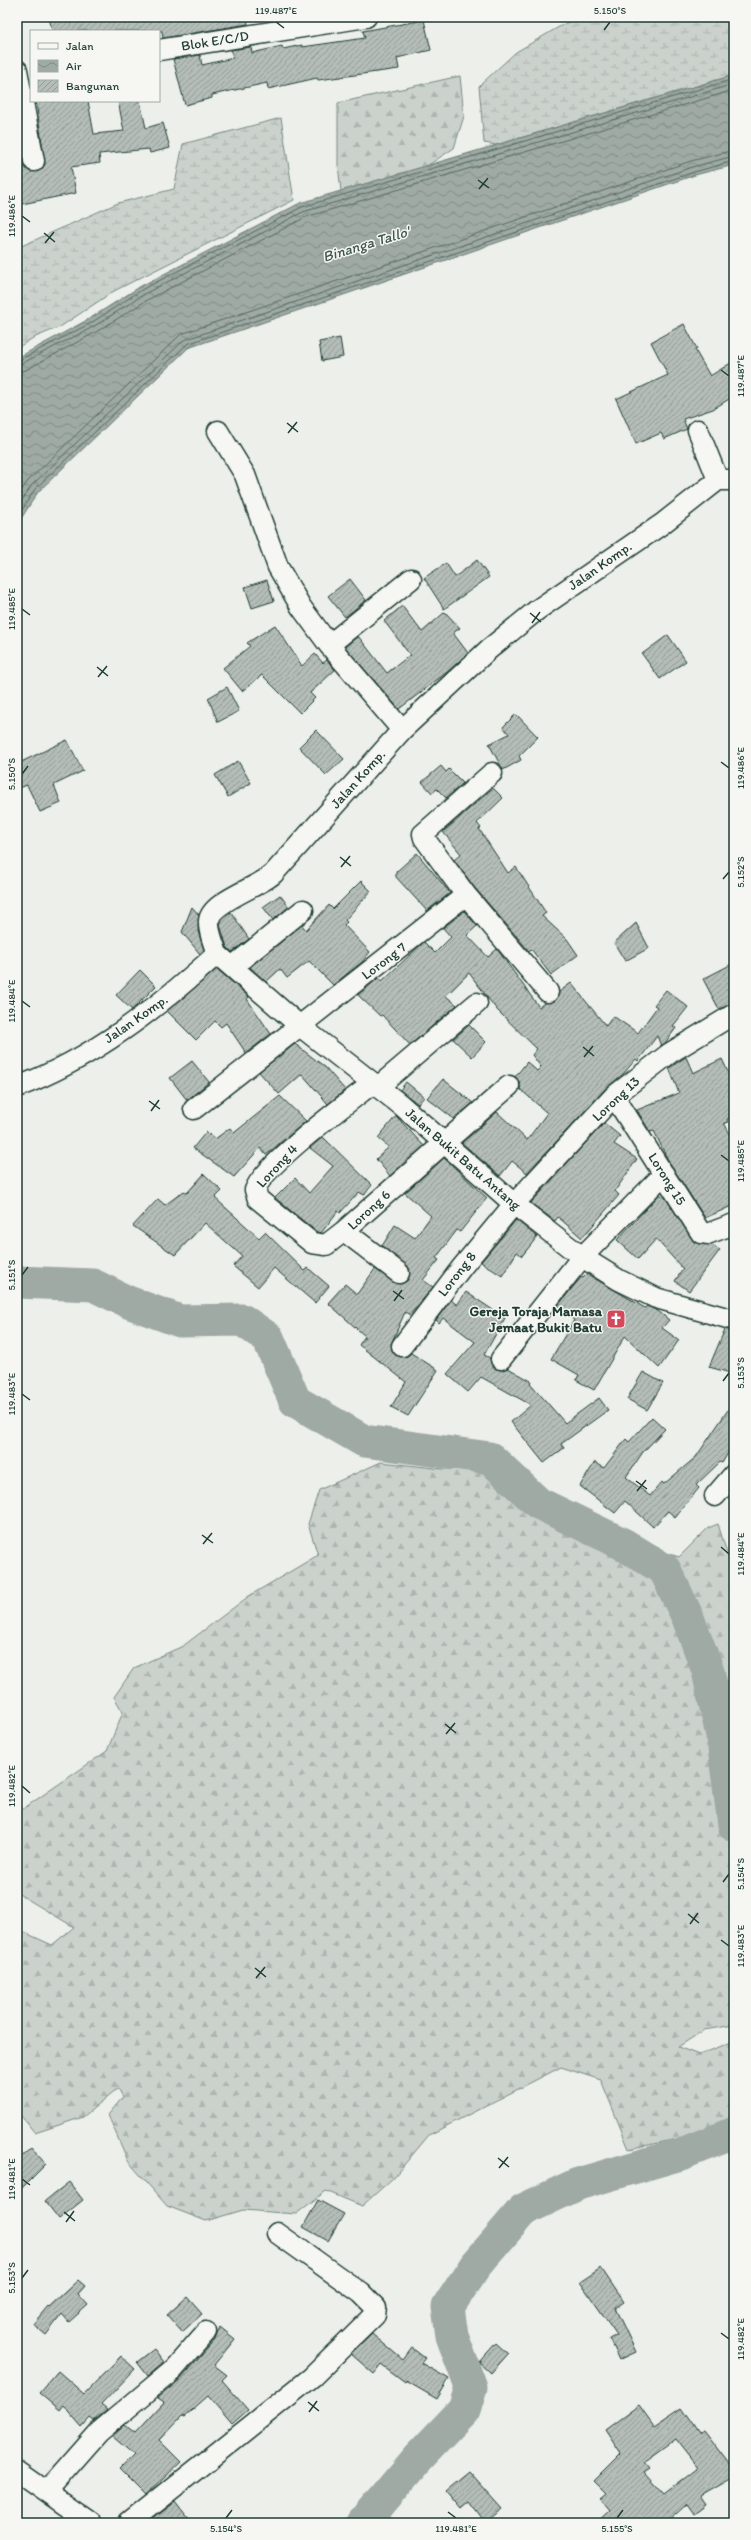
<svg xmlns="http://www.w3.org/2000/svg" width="751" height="2540" font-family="Itim,sans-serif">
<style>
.forest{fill:url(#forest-firs);stroke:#758880}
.wetland{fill:url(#wetland-marsh);stroke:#758880}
.water{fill:url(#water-waves);stroke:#6c7e77}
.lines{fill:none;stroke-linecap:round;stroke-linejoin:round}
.shore{stroke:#526961;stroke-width:1}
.river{stroke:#9faaa4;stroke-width:33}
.building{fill:url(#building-hatch);stroke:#1f3d34;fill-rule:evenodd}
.minor-casing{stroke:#1f3d34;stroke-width:23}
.minor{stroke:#f6f6f2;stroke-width:20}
.ticks{fill:none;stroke:#1f3d34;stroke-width:1.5}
.labels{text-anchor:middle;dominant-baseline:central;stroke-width:3;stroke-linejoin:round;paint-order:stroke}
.street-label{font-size:14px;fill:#1f3d34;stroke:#f6f6f2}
.poi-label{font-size:14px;font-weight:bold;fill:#1f3d34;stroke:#f6f6f2;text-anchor:end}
.water-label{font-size:15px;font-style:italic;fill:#3f5850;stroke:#f6f6f2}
.neatline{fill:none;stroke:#1f3d34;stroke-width:1.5}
.ticks-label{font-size:10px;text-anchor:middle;fill:#1f3d34}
</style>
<defs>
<pattern id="forest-firs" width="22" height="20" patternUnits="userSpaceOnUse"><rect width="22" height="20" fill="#cbd2cc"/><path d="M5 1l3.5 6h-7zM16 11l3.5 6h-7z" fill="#aeb5b0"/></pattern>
<pattern id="wetland-marsh" width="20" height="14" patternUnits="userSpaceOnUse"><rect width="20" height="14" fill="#cbd2cc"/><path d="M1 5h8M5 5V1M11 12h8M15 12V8" fill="none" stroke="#aeb5b0"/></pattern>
<pattern id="water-waves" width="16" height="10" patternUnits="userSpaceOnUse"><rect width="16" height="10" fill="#9faaa4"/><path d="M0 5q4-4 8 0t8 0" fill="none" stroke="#818c86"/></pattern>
<pattern id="building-hatch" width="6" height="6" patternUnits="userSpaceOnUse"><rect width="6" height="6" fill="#b4bdb8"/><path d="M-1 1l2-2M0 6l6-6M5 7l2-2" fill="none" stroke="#929b96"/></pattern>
</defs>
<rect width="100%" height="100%" fill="#edefea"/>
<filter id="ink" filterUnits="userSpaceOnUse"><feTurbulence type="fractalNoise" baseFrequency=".025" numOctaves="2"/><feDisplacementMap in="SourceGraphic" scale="8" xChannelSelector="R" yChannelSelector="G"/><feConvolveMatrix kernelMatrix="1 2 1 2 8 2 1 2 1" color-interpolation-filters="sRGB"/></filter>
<g filter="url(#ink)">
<!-- forest -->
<path class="forest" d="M460,76L464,116L454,148L427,166L341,191L338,165V103Z
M381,1462L443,1469H489L538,1513L679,1557L708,1528L718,1524L734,1576V2025L704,2030L678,2047L699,2055L734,2041V2117L706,2133L629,2149L601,2080L561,2067L429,2135L393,2178L362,2206L326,2191L296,2214L243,2210L206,2221L167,2206L128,2161L108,2115L123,2097L118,2088L83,2117L35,2133L17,2111V1929L52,1945L74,1927L17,1893V1813L107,1751L123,1712L114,1697L134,1668L183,1646L249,1596L318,1555L308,1524L319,1490Z"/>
<!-- wetland -->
<path class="wetland" d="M581,17H734V75L496,145L484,143L479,86L516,52L564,24Z
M281,118L294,200L114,291L60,327L33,338L17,348V248L118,203L174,189L183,144Z"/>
<!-- water -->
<path class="water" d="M734,75V165L695,175L188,348L38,492L17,525V358L89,319L141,286L300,203Z"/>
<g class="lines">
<!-- shore -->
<path class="shore" d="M17,361L91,323L143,289L302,207L734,79
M17,366L93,327L146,293L303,212L734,84
M17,372L26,370L96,332L149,299L306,217L734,90
M17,497L28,481L181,334L691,161L734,150
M17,508L32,485L184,340L692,167L734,156
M17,518L35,489L187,344L694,172L734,161"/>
<!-- river -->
<path class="river" d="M17,1282L93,1285L128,1302L180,1321L242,1320L268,1338L295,1401L364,1441L490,1458L538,1503L623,1544L665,1570L688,1618L708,1671L723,1740L734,1825
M363,2523L418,2458L464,2410L471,2387L452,2336L448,2307L475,2266L523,2210L578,2184L681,2154L734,2133"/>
</g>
<!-- building -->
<path class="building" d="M49,17H247L248,24L163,38L162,31H52Z
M424,20L431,50L397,58L399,69L318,80L317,78L268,89L267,83L212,95V98L185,105L173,59L200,55L202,65L233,58L231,50L251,47L252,53L282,46L283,49L302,45V47L365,38L363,31Z
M36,101H88L94,134L124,131L118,101H140L146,128L163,123L170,148L150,153L149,149L99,154L100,163L71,167L76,193L17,205V152H21L23,163L30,172L41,170L45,164Z
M684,324L697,349L695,350L710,376L734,361V396L713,409L683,419L687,429L664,439L661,433L636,444L616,399L668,375L651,342Z
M340,338L343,357L322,361L319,342Z
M477,560L489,577L444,609L424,578L446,563L455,577Z
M350,579L366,600L345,617L328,596Z
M267,580L274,601L252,608L245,587Z
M402,606L422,632L445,612L460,628L453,633L468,653L446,673L399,709L345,647L358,636L387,673L410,655L384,621Z
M275,625L302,666L315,654L323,663L327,660L335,670L310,693L315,698L300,713L262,675L242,691L223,668L250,646L247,643Z
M668,635L686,661L660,679L642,654Z
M227,687L239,711L218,722L208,698Z
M516,714L538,737L519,756L521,760L503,770L489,744L509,734L503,727Z
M316,730L344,759L326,775L299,747Z
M67,740L83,771L54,785L61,803L40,812L27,785L17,789V764Z
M238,761L251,783L228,797L215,775Z
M441,766L446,772L449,769L463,783L446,798L437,789L432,793L422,782Z
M493,788L503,798L477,823L481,828L479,829L508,873L516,867L546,913L542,916L567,939L578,955L551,975L531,949L529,951L475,888L454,860L461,854L443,832Z
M417,853L450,893L427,911L396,877V872Z
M361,881L371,891L345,920L347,922L344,925L370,952L362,962L333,985L309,961L287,978L280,969L266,982L250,967L302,925L306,930L329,905L333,909Z
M280,895L289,907L273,920L263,907Z
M192,907L199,915L198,931L204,950L200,954L182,932Z
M464,911L477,926L467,935L488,957L497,949L539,1007L544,1003L555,1001L559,992L571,983L606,1026L613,1016L638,1033L657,1007L654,1005L666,990L688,1007L673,1026L676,1028L665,1043L661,1046L657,1036L638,1061L636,1059L623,1074L606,1088L527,1173L512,1161L500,1176L462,1143L497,1112L527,1140L547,1113L520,1089V1083L515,1077L527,1062L537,1071L541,1067L532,1055L537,1049L497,1010L469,973L446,996L457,1005L410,1045L382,1015L380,1016L358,995L378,978L382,981L424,942L435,953L451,937L443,928Z
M231,912L249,939L232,952L227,947L220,925L222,920Z
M636,923L649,948L625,961L614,943Z
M734,963V1003L719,1009L703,979Z
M217,969L249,997L247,999L271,1034L246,1053L226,1023L221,1027L215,1021L196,1040L167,1011Z
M140,970L156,986L132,1010L116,995Z
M469,1025L486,1042L472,1057L453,1039Z
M295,1044L325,1067L345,1090L328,1104L302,1074L279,1094L259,1072Z
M686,1057L693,1073L722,1059L734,1085V1116L727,1119L728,1122L724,1123L734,1141V1205L705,1218L669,1162L654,1131L650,1132L637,1110L679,1093L669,1068Z
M192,1061L209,1082L187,1100L170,1078Z
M443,1079L473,1103L454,1119L427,1098Z
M406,1082L424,1097L418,1104L400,1090Z
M280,1096L306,1121L266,1155L260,1148L234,1177L193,1148L206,1132L215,1139L230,1128L234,1133Z
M396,1116L424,1146L390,1176L376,1159L389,1147L378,1138Z
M604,1123L620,1136L614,1144L637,1159L615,1191L619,1195L582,1238L558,1217L555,1221L531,1203Z
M323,1137L372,1185L364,1195L359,1192L340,1213L338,1211L321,1233L317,1232L275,1198L295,1178L309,1193L333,1166L310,1148Z
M444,1158L487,1198L460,1232L457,1230L436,1258L439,1260L423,1280L433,1287L410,1315L405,1312L391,1344L395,1355L406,1357L411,1353L438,1370L408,1416L391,1407L406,1382L359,1345L365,1336L328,1303L345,1284L357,1294L375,1269L397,1284L408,1280L409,1268L382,1246L395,1225L415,1238L431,1216L405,1193Z
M204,1174L222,1191L215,1198L259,1238L265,1232L305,1271L308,1268L329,1286L315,1303L274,1268L258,1287L233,1266L242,1256L205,1223L175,1255L133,1226L158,1199L165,1205L184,1191L187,1193Z
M660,1194L667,1200L694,1242L712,1245L720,1250L689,1291L675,1281L683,1269L656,1239L638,1259L617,1240Z
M516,1220L537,1237L522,1256L517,1252L502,1276L481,1262Z
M587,1274L645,1308L647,1306L658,1311L669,1320L662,1328L679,1340L659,1368L625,1336L594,1390L576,1380L579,1375L551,1359L574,1320L557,1307L581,1277L583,1278Z
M466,1292L505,1318L484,1355L490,1358L494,1368L500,1370L508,1368L531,1381L530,1383L565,1423L599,1398L608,1410L561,1444L564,1448L544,1463L511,1422L531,1405L481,1377L468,1392L447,1374L475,1342L443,1318L439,1323L436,1320L451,1300L457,1305Z
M725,1329L734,1331V1374L709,1367Z
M643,1372L663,1383L647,1410L627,1399Z
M734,1401V1443L722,1463L720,1462L696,1485L699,1488L675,1517L668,1511L653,1527L625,1501L615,1513L580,1486L595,1462L604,1468L626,1439L629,1442L652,1417L665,1429L643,1452L626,1477L650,1496L662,1482L664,1484L696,1457Z
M31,2148L46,2164L17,2193V2161Z
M69,2182L83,2200L59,2219L45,2201Z
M318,2200L344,2214L328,2241L303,2227Z
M601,2268L624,2302L615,2308L636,2352L619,2360L609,2339L617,2335L580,2282Z
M78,2280L85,2286L78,2294L88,2305L69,2322L62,2314L46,2335L33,2324L48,2306L49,2307Z
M187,2297L202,2314L182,2332L167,2315Z
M220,2327L235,2339L214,2365L227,2375L222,2380L248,2410L232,2424L208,2396L184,2417L182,2416L159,2440L181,2462L146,2495L120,2469L134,2455L112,2436L125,2425L135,2433L164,2402L158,2398L182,2378L215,2340Z
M372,2334L403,2360L412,2348L425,2358L421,2363L449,2379L437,2399L406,2381L405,2383L381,2365L374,2374L351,2354Z
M496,2343L508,2354L491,2373L479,2362Z
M154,2349L164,2362L148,2376L137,2362Z
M121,2356L135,2369L101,2405L107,2410L94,2421L90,2418L82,2427L63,2405L59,2410L39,2393L58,2371L84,2394Z
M639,2405L654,2426L682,2407L700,2433L704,2430L734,2469V2477L701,2496L707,2505L695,2514L687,2503L665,2523H596L610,2510L600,2498L606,2493L594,2481L621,2454L605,2430ZM676,2439L698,2467L663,2494L643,2472L649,2468L644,2462Z
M469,2471L502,2508L485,2522L470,2502L462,2509L446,2490Z
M175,2501L192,2523H147Z"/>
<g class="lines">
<!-- minor casing -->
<g class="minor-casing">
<path id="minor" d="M159,50L366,17
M17,70L34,161
M698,430L718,480
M218,431L245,475L278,567L301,607L329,645L402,730
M329,645L411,579
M466,895L548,992
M217,954L300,1026L401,1105L514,1204L582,1257L619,1280L656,1298L734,1320
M232,967L303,910
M17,1087C93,1059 158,1007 217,954C214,944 208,932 209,921C210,902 259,887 273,874L402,730L488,650L537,610L662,524L718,480H734
M378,1087L477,1003
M614,1096L701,1233L707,1234L734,1224
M194,1109L466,895L424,838L423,834L492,773
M344,1231L326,1245L312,1243L258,1199L255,1190C263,1165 349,1102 373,1083
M399,1273L344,1231L509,1086
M402,1346L462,1267L514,1204L614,1096L670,1053L734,1014
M501,1359L582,1257L664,1174
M715,1496L734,1474
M17,2471L91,2523
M47,2491L99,2432L173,2370L206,2332
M129,2523L312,2377L375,2315L376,2308L361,2293L277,2233"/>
</g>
<!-- minor -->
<use href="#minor" class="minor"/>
</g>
</g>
<!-- ticks -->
<path class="ticks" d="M276,22L284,28M604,30L610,22M478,180L489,188M479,189L488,178M22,216L30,222M44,233L55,242M45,243L54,232M721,370L729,376M287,423L298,432M288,433L297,422M22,609L30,615M530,613L541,622M532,623L540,612M97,667L108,676M98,677L107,666M721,762L729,768M22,774L28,766M340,857L351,866M341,867L350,856M723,879L729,872M22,1001L30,1007M583,1047L594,1056M584,1057L593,1046M149,1101L160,1109M151,1111L159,1100M721,1155L729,1161M22,1275L28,1267M393,1291L404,1299M394,1301L402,1290M723,1381L729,1373M22,1394L30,1400M636,1481L647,1489M637,1491L646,1480M202,1535L213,1543M203,1544L212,1533M721,1547L729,1554M445,1724L456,1733M446,1734L455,1723M22,1786L30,1793M723,1882L729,1874M688,1914L699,1923M690,1924L698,1913M721,1940L729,1946M255,1968L266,1977M256,1978L265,1967M498,2158L509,2167M499,2168L508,2157M22,2179L30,2185M64,2212L75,2221M66,2222L74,2211M22,2278L28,2270M721,2333L729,2339M308,2402L319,2411M309,2412L317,2401M448,2512L456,2518M226,2518L232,2510M617,2518L623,2510"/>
<!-- icons -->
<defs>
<g id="church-square" transform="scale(1)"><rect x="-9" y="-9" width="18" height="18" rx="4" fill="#d1495b" stroke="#f6f6f2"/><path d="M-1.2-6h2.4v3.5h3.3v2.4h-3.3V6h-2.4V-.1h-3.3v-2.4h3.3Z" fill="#fff"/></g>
</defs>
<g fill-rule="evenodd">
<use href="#church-square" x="616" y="1319"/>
</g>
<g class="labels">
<!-- street labels -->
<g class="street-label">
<text transform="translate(215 41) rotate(-9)">Blok E/C/D</text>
<text transform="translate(600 566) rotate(-35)">Jalan Komp.</text>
<text transform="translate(358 779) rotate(-48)">Jalan Komp.</text>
<text transform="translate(384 961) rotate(-37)">Lorong 7</text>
<text transform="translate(136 1019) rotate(-35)">Jalan Komp.</text>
<text transform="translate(616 1099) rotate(-43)">Lorong 13</text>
<text transform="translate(463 1159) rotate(41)">Jalan Bukit Batu Antang</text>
<text transform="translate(277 1166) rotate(-47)">Lorong 4</text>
<text transform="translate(667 1179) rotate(58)">Lorong 15</text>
<text transform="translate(369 1210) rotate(-42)">Lorong 6</text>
<text transform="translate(457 1274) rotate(-52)">Lorong 8</text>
</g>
<!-- poi labels -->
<g class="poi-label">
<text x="602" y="1311">Gereja Toraja Mamasa<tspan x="602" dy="16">Jemaat Bukit Batu</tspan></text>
</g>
<!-- water labels -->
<g class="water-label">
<text transform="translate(366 244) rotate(-17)">Binanga Tallo'</text>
</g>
</g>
<!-- margin -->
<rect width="751" height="2540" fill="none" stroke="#f6f6f2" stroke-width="44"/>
<!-- legend -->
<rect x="30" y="30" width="130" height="72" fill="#f6f6f2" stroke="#a0aca6"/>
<rect x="38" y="43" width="20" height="6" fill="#f6f6f2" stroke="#a0aca6"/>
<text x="66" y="50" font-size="12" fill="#1f3d34">Jalan</text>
<rect x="38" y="60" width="20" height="12" fill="url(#water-waves)" stroke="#a0aca6"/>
<text x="66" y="70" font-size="12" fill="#1f3d34">Air</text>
<rect x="38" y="80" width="20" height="12" fill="url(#building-hatch)" stroke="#a0aca6"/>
<text x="66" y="90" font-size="12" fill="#1f3d34">Bangunan</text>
<rect x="22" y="22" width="707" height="2496" class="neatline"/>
<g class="ticks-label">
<text x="276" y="14">119.487°E</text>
<text x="610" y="14">5.150°S</text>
<text transform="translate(11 216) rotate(-90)" y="4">119.486°E</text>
<text transform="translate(740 376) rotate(-90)" y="4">119.487°E</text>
<text transform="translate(11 609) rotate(-90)" y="4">119.485°E</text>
<text transform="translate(740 768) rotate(-90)" y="4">119.486°E</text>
<text transform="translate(11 774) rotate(-90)" y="4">5.150°S</text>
<text transform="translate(740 872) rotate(-90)" y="4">5.152°S</text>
<text transform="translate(11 1001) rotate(-90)" y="4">119.484°E</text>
<text transform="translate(740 1161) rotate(-90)" y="4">119.485°E</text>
<text transform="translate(11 1275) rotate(-90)" y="4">5.151°S</text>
<text transform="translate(740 1373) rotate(-90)" y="4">5.153°S</text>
<text transform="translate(11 1394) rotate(-90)" y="4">119.483°E</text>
<text transform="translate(740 1554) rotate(-90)" y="4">119.484°E</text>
<text transform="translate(11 1786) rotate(-90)" y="4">119.482°E</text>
<text transform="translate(740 1874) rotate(-90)" y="4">5.154°S</text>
<text transform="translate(740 1946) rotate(-90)" y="4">119.483°E</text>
<text transform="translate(11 2179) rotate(-90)" y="4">119.481°E</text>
<text transform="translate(11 2278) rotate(-90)" y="4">5.153°S</text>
<text transform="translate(740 2339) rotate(-90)" y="4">119.482°E</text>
<text x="226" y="2532">5.154°S</text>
<text x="456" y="2532">119.481°E</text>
<text x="617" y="2532">5.155°S</text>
</g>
</svg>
